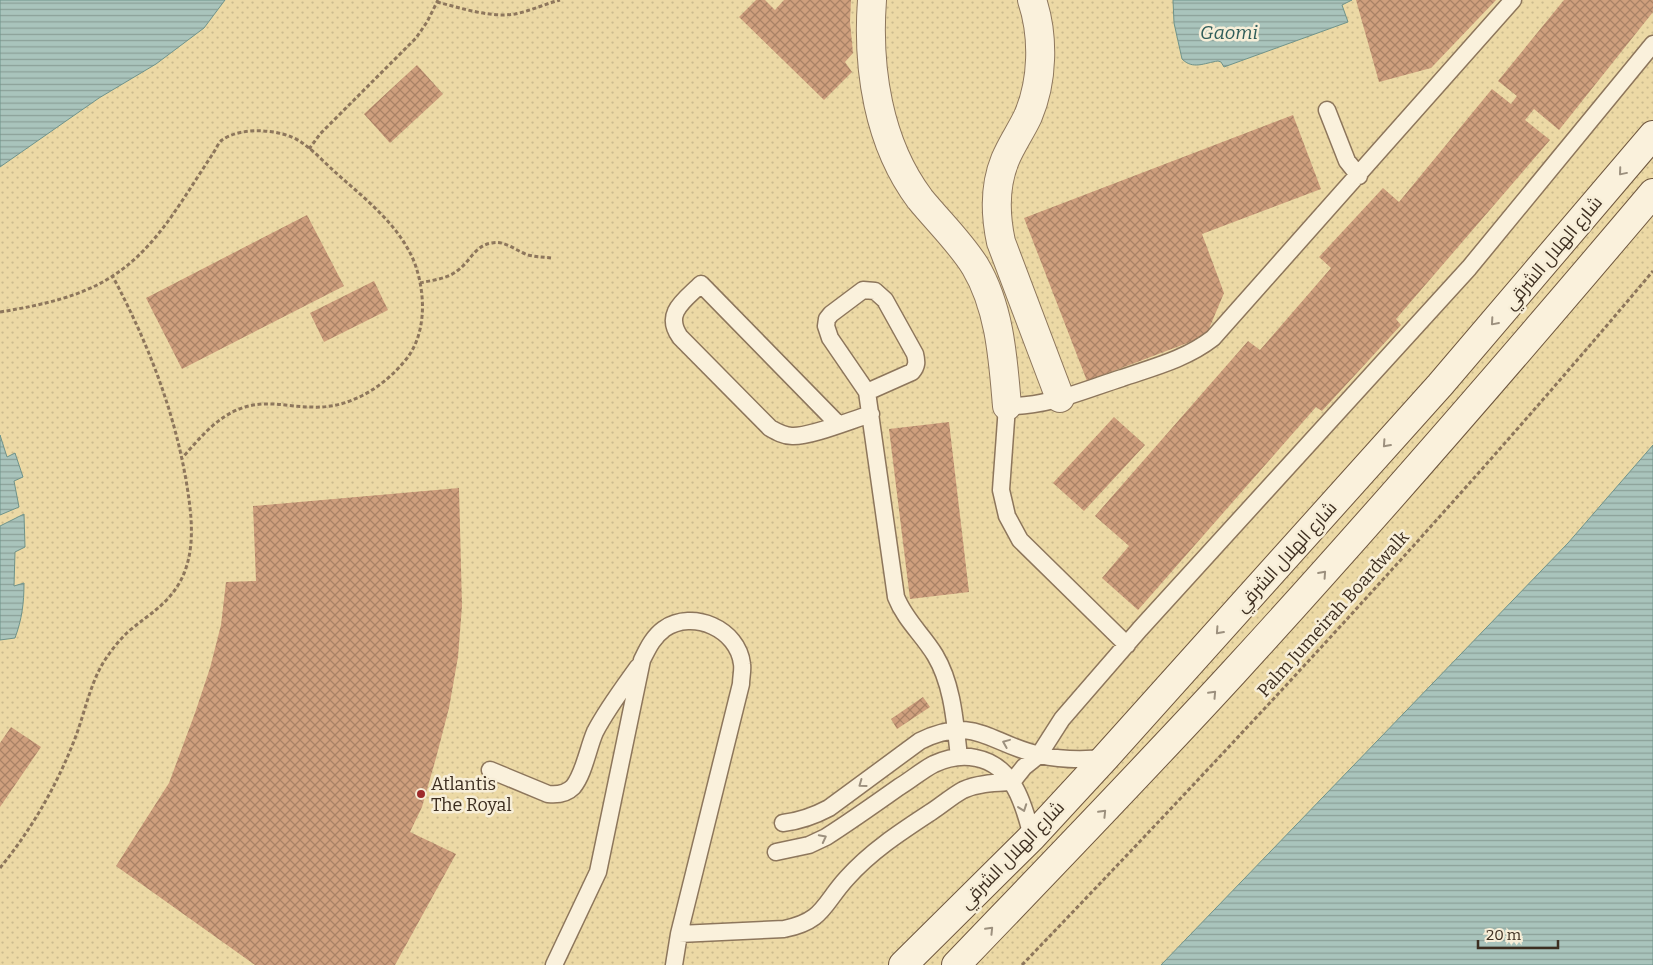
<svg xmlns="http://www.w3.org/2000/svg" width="1653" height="965" font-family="Bitter,Cairo,serif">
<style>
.sand{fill:url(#sand-dots)}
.water{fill:url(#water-rules);stroke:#6f938a}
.building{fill:url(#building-cross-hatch)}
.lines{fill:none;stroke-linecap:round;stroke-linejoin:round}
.lane-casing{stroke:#8d765c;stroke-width:19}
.street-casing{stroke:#8d765c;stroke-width:30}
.secondary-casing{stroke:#6f573f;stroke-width:30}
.path{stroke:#8d765c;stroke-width:3;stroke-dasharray:4 2.5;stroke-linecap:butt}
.lane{stroke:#faf1dc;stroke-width:16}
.street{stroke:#faf1dc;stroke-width:28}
.secondary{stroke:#faf1dc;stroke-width:28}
.oneway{stroke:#9c907e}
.poi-dot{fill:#9e2a2b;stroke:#f7eed8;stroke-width:2}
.labels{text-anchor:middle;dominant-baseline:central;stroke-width:5;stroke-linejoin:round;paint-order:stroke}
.street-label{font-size:18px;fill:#3d2e20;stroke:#f7eed8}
.poi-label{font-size:18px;fill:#3d2e20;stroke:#f7eed8;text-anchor:start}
.water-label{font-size:19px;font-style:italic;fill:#2f5d5a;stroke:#f7eed8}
</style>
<defs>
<pattern id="sand-dots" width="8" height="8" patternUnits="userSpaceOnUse" patternTransform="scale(1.25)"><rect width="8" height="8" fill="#ecd9a5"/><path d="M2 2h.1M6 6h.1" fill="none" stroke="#cbbb8e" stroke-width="1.8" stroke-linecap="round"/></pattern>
<pattern id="water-rules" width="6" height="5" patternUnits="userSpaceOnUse" patternTransform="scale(1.25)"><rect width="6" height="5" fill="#a9c4bc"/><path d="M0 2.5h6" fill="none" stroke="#8ba098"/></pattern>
<pattern id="building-cross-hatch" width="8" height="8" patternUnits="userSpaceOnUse" patternTransform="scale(1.25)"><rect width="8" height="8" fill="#cf9f7d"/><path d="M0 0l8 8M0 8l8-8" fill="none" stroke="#a98266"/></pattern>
</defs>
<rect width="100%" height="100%" fill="#f0e4c8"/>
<!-- sand -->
<path class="sand" d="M225,0H1653V445L1568,543L1161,965H0V167L99,98L156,64L204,28Z"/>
<!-- water -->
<path class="water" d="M0,0H225L204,28L156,64L99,98L0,167Z
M1173,0H1352L1342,5L1348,22L1224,67L1221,62L1218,61C1204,63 1193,70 1182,59L1174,23Z
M0,435L7,457L15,453L23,477L14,481L19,507L0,515Z
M1653,445V965H1161L1568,543Z
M24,514L25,547L15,552L14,586L24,583C24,603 22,619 15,638L0,640V526Z"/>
<!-- building -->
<path class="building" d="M756,0H765L775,10L784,0H851L850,22L853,53L845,62L852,72L824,100L739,17Z
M1356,0H1496L1431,68L1379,82Z
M1564,0H1653V12L1559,130L1534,109L1525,120L1550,140L1396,319L1401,325L1322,411L1316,407L1138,610L1102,578L1129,546L1095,516L1248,341L1260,350L1331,268L1319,257L1383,188L1399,202L1492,89L1511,104L1517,96L1498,81Z
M417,65L443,94L390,143L364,114Z
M1293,115L1321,189L1202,234L1224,293L1206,336L1087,381L1024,218Z
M307,215L344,286L182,369L146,298Z
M374,281L388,310L324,342L310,313Z
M1114,417L1145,445L1084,511L1053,483Z
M949,422L969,592L910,599L889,429Z
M459,488L462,606L458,657L449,708L436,758L422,807L410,832L456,854L395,965H255L116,866L169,783L195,713L210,668L221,625L226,582L256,581L253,506Z
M923,697L930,707L897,729L891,719Z
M11,727L41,747L0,807V743Z"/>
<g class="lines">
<!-- lane casing -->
<g class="lane-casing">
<path id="lane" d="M1327,110L1347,161L1359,176
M867,392L912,372C917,366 917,362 915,354L885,300L875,291L863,290L831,314L827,319L826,326L830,338L867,392L896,597C905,620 923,635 935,655C953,685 955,723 959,757
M838,424L701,284C685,300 663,313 680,337L770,428C777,432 784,436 792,436C810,437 851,420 871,414
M1127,645L1020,540L1007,516L1001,490L1007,406C1047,407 1084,390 1122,378C1154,367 1186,359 1213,338L1513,0
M490,770L548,794C557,795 566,794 573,787C584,774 588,748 595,732C607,709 623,688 638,667
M783,823C800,821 814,816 829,808L920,741C975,714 990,744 1040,755C1061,760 1083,760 1105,758
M776,852L809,845L826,837C851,821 875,804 899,787C911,780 922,770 934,764C947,758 962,755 976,758C1013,765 1024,804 1032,837
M679,934L784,929C824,921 823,904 847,878C871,851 902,831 931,812C942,805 952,796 963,790C979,783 996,783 1012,782L1024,767L1039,755L1062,719L1140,629L1469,268L1653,44
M554,965L598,872L642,660C648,648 653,637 664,629C693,609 738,629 742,664C743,670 741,677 741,684L679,934L674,965"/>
</g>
<!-- street casing -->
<g class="street-casing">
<path id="street" d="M872,0C867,68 878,143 920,199C938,221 960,242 975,266C1000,308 1003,359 1007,406
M1032,0C1044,36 1043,81 1028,116C1021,131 1011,145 1005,160C994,187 995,214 1001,242L1060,398"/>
</g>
<!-- secondary casing -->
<g class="secondary-casing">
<path id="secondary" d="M903,965L1032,837L1105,758L1440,385L1653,135
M956,965C1049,868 1142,772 1233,673C1377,516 1516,355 1653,193"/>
</g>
<!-- path -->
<path class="path" d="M437,2C461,8 490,18 515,14C530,11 545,4 560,0
M309,149L320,134L416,38L427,22L438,0
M420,283C432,280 447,279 457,271C470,262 475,245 492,243C505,240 516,251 528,255C536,257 543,257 551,258
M0,312C91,297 131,279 182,201C192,186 202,170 212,155C215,151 218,143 222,140C242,126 282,129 301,142C313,150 324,162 335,172C365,199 400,225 415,264C426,295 427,337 403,363C381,389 347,409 312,407C289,407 268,400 245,407C218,415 200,438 182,458
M0,868C31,830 56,787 74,741C84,716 89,687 103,663C110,652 119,640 129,631C149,614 166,606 180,582C196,552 192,518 187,486C175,412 148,343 113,277
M1022,965C1239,739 1452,510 1653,271"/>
<!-- lane -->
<use href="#lane" class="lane"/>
<!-- street -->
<use href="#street" class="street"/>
<!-- secondary -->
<use href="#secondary" class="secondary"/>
</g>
<!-- one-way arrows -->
<defs><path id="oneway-chevron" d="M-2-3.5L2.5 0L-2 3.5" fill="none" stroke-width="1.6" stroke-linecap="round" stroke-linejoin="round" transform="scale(1.25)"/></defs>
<g class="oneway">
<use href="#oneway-chevron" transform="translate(1622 172) rotate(130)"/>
<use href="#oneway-chevron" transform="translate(1494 322) rotate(131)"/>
<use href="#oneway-chevron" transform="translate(1386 444) rotate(132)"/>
<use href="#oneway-chevron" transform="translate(1323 574) rotate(-48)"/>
<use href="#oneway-chevron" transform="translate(1219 631) rotate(132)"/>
<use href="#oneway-chevron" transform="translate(1213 694) rotate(-47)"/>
<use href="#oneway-chevron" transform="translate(1006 743) rotate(-158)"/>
<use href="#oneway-chevron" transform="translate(862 784) rotate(144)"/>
<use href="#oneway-chevron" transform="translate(1023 808) rotate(70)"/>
<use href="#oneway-chevron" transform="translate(1103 813) rotate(-46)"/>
<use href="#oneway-chevron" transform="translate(823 838) rotate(-27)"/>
<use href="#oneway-chevron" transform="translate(990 930) rotate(-46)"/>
</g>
<!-- markers -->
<circle class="poi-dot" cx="421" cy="794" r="5"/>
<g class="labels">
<!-- street labels -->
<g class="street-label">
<text transform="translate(1553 253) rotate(-50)">شارع الهلال الشرقي</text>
<text transform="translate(1286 557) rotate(-48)">شارع الهلال الشرقي</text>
<text transform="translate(1333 614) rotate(-48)">Palm Jumeirah Boardwalk</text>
<text transform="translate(1012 855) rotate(-46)">شارع الهلال الشرقي</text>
</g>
<!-- poi labels -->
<g class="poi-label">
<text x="431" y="784">Atlantis<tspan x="431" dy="21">The Royal</tspan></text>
</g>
<!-- water labels -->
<g class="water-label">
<text x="1229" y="32">Gaomi</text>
</g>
</g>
<!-- scale -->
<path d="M1478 940v8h80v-8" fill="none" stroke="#3d2e20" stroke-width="2.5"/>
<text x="1486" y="940" font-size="15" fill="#3d2e20" stroke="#f7eed8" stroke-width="4" paint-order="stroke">20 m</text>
</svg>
